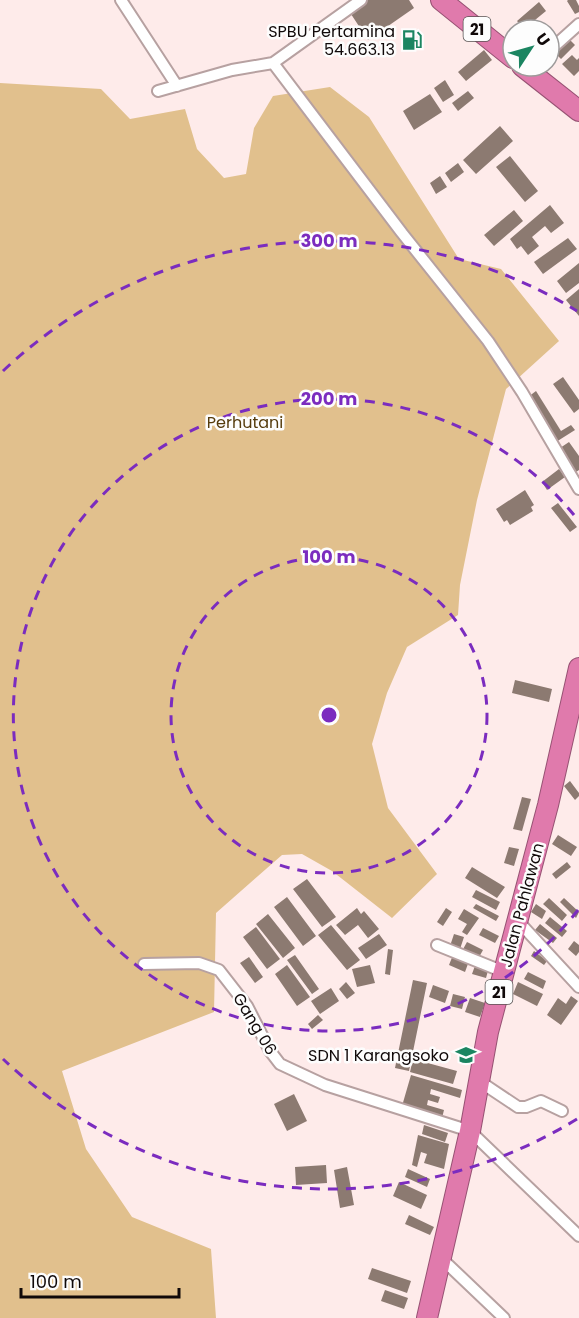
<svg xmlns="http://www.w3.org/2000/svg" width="579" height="1318" font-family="Poppins,sans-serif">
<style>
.green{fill:#e1c08d}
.building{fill:#8c7a71}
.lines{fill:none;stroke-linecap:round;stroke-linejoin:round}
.street-casing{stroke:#b7a1a1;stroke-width:14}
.highway-casing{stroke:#975273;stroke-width:22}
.street{stroke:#fff;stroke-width:10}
.highway{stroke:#e07aac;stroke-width:20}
.ring{fill:none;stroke:#7b2cbf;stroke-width:3;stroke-dasharray:10 8}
.labels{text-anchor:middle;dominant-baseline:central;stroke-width:5;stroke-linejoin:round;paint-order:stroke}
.shield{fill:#fdfdfd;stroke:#575252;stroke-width:1.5}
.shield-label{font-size:15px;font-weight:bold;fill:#100909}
.poi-label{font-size:16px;fill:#100909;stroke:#fdfdfd;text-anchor:end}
.park-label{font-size:16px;fill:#563c0d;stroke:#fdfdfd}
.street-label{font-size:16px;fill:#100909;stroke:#fdfdfd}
.centre{fill:#7b2cbf;stroke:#fdfdfd;stroke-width:3}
.ring-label{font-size:18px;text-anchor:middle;font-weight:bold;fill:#7b2cbf;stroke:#fdfdfd;stroke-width:5;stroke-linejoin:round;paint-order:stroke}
</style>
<rect width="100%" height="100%" fill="#feebea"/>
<!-- green -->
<path class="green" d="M0,83L101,89L130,119L185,109L197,149L224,178L246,174L254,128L273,96L330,87L369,117L459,259L501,269L559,341L506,389L477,500L460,585L458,615L407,647L387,693L372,744L388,808L437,874L392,918L332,871L302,854L282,855L216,913L214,1012L62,1071L86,1149L132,1217L211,1249L216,1318H0Z"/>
<!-- building -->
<path class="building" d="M365,0H409L414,8L368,40L349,11Z
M568,0H576L579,6V12L575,14L567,1Z
M539,2L546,11L524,29L517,21Z
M567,37L575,45L561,59L553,51Z
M484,50L492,60L466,81L458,72Z
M572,55L577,60L579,58V71L574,76L562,64Z
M445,80L454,95L443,102L434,88Z
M468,91L474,98L458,111L452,103Z
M430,94L442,112L414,130L403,111Z
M500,126L513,141L476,174L463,160Z
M510,156L538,191L525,202L496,167Z
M458,163L464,172L451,182L445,173Z
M440,176L447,187L436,194L430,183Z
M550,205L564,223L551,233L545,226L532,237L539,246L528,255L521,246L517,249L510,239Z
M514,210L523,221L494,246L484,235Z
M568,238L577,249L543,274L534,262Z
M579,263V283L566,293L557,281Z
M579,289V316L566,300Z
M563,377L579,400V409L574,413L553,384Z
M536,391L561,431L571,425L575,430L556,442L528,397Z
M569,442L579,456V470L576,472L560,448Z
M559,469L565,477L547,490L542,482Z
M525,490L534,505L531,507L533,511L510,525L507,520L504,522L496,509Z
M558,503L577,527L570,532L551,508Z
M515,680L552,689L549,702L512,693Z
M570,781L579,793V796L575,800L564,786Z
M522,797L531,799L522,831L513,829Z
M558,835L577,847L571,856L552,844Z
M509,847L519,849L514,866L504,863Z
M567,862L571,867L556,879L552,874Z
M472,867L505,887L497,898L465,878Z
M307,879L336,917L322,927L293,889Z
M476,890L500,902L496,910L472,897Z
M287,897L316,936L303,946L274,907Z
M549,898L567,915L562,921L543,904Z
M564,898L579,912L576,918L560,902Z
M476,904L499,916L496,921L473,908Z
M536,904L546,911L542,919L531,912Z
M357,908L361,914L364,911L379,929L368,938L358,925L345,935L336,925Z
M446,908L452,912L443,926L437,922Z
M464,909L479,918L467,935L462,932L467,924L458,919Z
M268,914L295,948L283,958L256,924Z
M550,917L567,931L562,937L545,923Z
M540,924L557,938L553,943L535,930Z
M331,925L360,960L347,970L318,935Z
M256,927L280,959L267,969L243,937Z
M483,928L499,936L495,943L479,935Z
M379,934L387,945L366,959L358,948Z
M454,934L464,937L460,949L450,946Z
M574,941L579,945V952L576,956L568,949Z
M467,942L483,950L478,959L462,951Z
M388,949L393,950L390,975L385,974Z
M534,951L547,961L544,965L531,956Z
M295,955L319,989L312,994L287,960Z
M453,955L469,961L465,972L449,965Z
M249,957L263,977L255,983L240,963Z
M476,963L489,967L486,978L472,974Z
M287,965L310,997L297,1006L275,974Z
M370,965L375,983L357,987L352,969Z
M528,972L546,981L543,989L524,979Z
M413,980L427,983L409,1071L395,1068Z
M346,982L355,993L347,999L339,989Z
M518,982L543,994L537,1006L513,994Z
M433,985L449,991L445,1003L429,997Z
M331,988L339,1001L320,1014L311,1001Z
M453,994L465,997L462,1009L450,1006Z
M571,996L578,1001L561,1025L547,1015L558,998L566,1004Z
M470,998L485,1003L480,1017L465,1012Z
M318,1015L323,1020L312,1029L308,1024Z
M413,1059L457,1071L453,1084L410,1072Z
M411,1075L462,1090L460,1098L431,1089L430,1094L440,1097L438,1103L428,1100L427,1105L444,1110L442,1118L402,1106Z
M294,1094L307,1121L287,1131L274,1104Z
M424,1125L448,1133L445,1142L422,1134Z
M418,1135L449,1144L444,1169L424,1163L427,1154L421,1152L417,1167L412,1165Z
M326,1165L327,1183L296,1185L295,1167Z
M347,1167L354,1205L340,1208L334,1170Z
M408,1169L430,1179L427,1187L405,1177Z
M399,1182L427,1195L421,1209L393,1196Z
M409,1215L434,1227L430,1235L405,1224Z
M372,1268L411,1281L407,1293L368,1279Z
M385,1290L408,1298L404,1309L381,1301Z"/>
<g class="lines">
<!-- street casing -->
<g class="street-casing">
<path id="street" d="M121,0L177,86
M549,51L579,24
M273,63L402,233L488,341L522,392L579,489
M158,91L232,70L273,63L361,0
M517,920L579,987
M437,945L504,972
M144,964L199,963L219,970L247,1006L270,1051L280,1064L325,1085L470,1131L579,1236
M479,1081L518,1107H526L541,1101L562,1111
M441,1258L504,1318"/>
</g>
<!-- highway casing -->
<g class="highway-casing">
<path id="highway" d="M441,0L513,58
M522,66L579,111
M427,1318L470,1131L488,1032L548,805L579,668"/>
</g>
<!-- street -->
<use href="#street" class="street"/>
<!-- highway -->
<use href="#highway" class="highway"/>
</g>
<!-- distance rings -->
<g class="ring">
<circle cx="329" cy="715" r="158"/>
<path d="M578 910A316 316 0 1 1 578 520"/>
<path d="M577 1119A474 474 0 0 1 3 1059M3 371A474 474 0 0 1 577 311"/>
</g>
<!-- icons -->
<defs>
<g id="fuel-bare" transform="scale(1.62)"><path d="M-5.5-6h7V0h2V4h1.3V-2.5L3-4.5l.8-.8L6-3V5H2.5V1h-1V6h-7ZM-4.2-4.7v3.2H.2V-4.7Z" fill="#1b8561" stroke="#fdfdfd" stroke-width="2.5" paint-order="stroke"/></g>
<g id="school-bare" transform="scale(1.62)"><path d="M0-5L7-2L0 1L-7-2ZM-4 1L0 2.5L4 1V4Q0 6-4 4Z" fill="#1b8561" stroke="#fdfdfd" stroke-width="2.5" paint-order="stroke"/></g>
</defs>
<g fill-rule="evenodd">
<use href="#fuel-bare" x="412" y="40"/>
<use href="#school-bare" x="466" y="1055"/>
</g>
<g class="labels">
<!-- shield labels -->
<g class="shield">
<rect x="463.5" y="17" width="27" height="24" rx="4.5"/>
<rect x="485.5" y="980" width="27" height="24" rx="4.5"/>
</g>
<g class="shield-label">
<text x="477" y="29">21</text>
<text x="499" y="992">21</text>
</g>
<!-- poi labels -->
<g class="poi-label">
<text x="395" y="31">SPBU Pertamina<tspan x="395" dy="18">54.663.13</tspan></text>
<text x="449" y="1055">SDN 1 Karangsoko</text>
</g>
<!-- park labels -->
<g class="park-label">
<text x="245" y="422">Perhutani</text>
</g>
<!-- street labels -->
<g class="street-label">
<text transform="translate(522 905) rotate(-75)">Jalan Pahlawan</text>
<text transform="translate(255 1024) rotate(59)">Gang 06</text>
</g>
</g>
<circle cx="329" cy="715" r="9" class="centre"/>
<g class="ring-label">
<text x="329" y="247">300 m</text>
<text x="329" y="405">200 m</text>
<text x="329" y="563">100 m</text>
</g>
<!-- north arrow -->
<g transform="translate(531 48) rotate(54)"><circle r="28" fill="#fdfdfd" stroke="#9e9b9b" stroke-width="1.5"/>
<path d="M0-4.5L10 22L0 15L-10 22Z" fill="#1b8561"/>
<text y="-9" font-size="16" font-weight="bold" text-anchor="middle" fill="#100909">U</text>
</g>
<!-- scale -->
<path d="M21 1288v9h158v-9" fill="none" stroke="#100909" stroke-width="3"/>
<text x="30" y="1288" font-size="18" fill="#100909" stroke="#fdfdfd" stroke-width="4.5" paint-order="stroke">100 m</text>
</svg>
